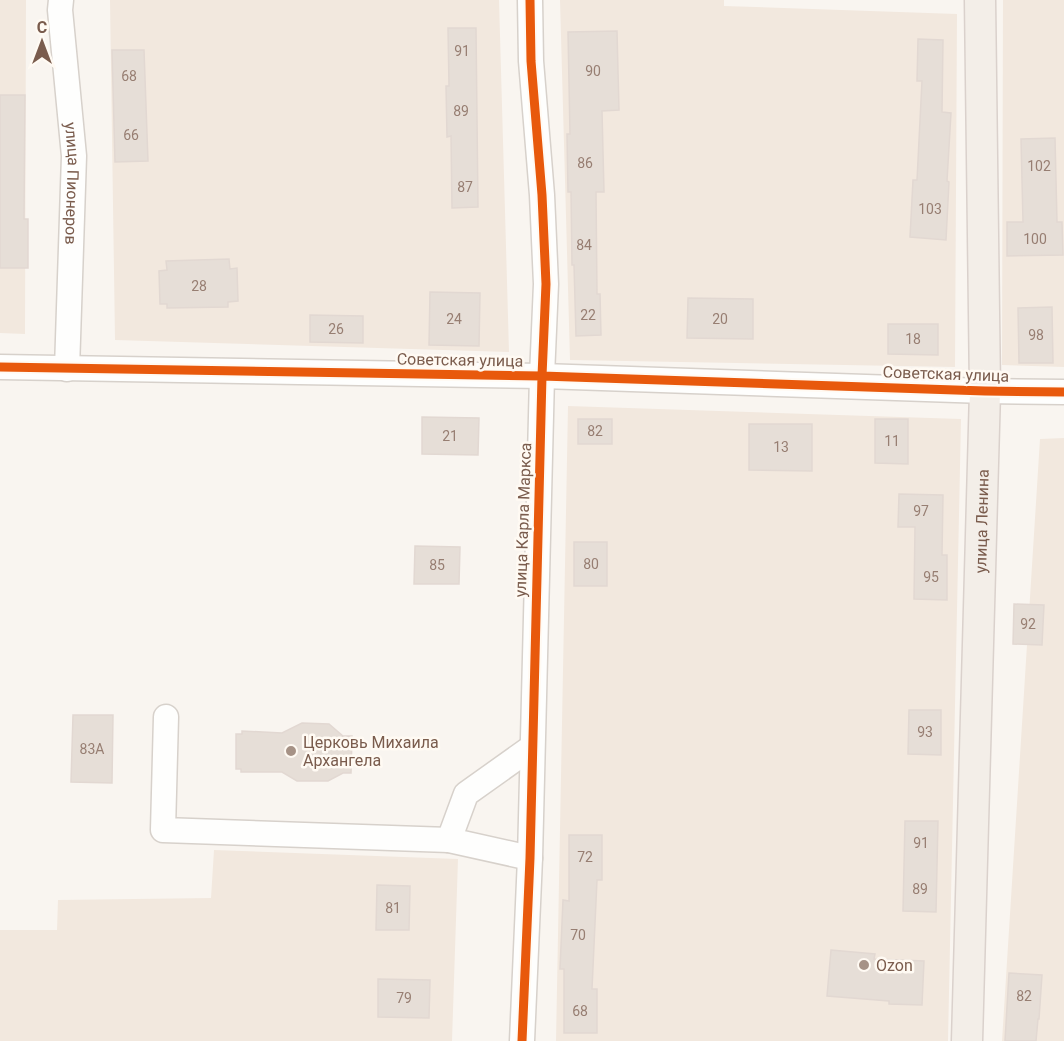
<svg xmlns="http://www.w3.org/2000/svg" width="1064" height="1041" font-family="Roboto,sans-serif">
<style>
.residential{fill:#f2e8de}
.building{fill:#e6ded7;stroke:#e2d8d2;stroke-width:1.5}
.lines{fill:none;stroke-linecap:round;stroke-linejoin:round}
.minor-casing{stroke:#d7d1cb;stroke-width:27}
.major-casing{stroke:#dad1cc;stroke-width:33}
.minor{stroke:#fefefd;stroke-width:24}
.major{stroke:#f3eee8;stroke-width:30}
.cycleway-casing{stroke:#fffaf3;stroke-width:13}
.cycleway{stroke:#e8590c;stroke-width:9}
.poi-dot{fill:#a69286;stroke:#fffaf3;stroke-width:2}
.labels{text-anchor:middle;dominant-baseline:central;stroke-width:5;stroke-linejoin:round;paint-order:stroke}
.number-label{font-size:14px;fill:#977e72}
.street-label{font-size:16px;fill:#7a5c4d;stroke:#fffaf3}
.poi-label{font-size:16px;fill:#7a5c4d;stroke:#fffaf3;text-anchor:start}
</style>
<rect width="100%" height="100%" fill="#f9f5f0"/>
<!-- residential -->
<path class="residential" d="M0,0H26L25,334L0,333Z
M110,0H499L509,352L115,340Z
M560,0H724V6L957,14L955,367L570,360Z
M1003,0H1064V367L1002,365Z
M568,406L961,419L948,1041H556Z
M1064,438V1041H1002L1040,439Z
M214,850L458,859L452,1041H0V930H57L58,900L211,898Z"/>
<!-- building -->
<path class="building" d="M448,28H476L478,207L452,208L451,136L447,137L446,86H449Z
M617,31L619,110L602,111L604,192H596L597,294H600L601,335L576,336L574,265H572L571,192H568L567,134H570L568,32Z
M918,39L943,40L942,112L951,113L947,181L949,182L946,240L910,237L913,180H917L922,81H917Z
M112,50H144L148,161L115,162Z
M0,95H25L24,219H28V268H0Z
M1055,138L1057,222H1062L1063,255L1007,256V222H1023L1021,139Z
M229,259L230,269L237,268L238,301L228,302V307L167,308V304H160L159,271L167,270L166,261Z
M430,292L480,293L479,346L429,345Z
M688,298L753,299V339L687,338Z
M1052,307L1053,363H1019L1018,308Z
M310,315L363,316V343L310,342Z
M888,324H938V355L888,354Z
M422,417L479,418L478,455L422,454Z
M578,419H612V444H578Z
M875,419H908V464L875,463Z
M749,424H812V471L749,470Z
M899,494L943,495L942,555H947V600L914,599L915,527H898Z
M574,542H607V586H574Z
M415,546L460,547L459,584H414Z
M1014,604L1044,605L1042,645L1013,644Z
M909,710H941V755L908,754Z
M73,715H113L112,783L71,782Z
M302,723L329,724L343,736H352L351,773H343L328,781H297L282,772H241V769H236V734H242V731L282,733Z
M905,821H938L936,912L903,911Z
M569,835H602V880H597L592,989H597V1033H564V969H560L563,900L569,901Z
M377,885L410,886L409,930H376Z
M831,950L875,954L874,959L924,961L922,1005L889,1004V1001L827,996Z
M1009,973L1042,975L1039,1019H1038L1036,1041H1005Z
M378,979L430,980L429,1018L378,1017Z"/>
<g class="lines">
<!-- minor casing -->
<g class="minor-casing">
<g id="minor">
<path id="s1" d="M61,0L60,10L74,156L67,369"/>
<path d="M0,367L542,376L985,391L1064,392"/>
<path d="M166,717L163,830L449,840L530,858"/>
<path d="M449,840L466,794L532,747"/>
<path d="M522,1041L530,858L542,376L546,284L542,195L531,61L530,0"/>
</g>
</g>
<!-- major casing -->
<g class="major-casing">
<g id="major">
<path id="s2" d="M967,1041L985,391L980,0"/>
</g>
</g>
<!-- minor -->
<use href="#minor" class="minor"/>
<!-- major -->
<use href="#major" class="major"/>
<!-- cycleway casing -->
<g class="cycleway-casing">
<path id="cycleway" d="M0,367L542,376L985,391L1064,392
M522,1041L530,858L542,376L546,284L542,195L531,61L530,0"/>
</g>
<!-- cycleway -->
<use href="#cycleway" class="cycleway"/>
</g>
<!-- markers -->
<g class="poi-dot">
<circle cx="291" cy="751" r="6"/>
<circle cx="864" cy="965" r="6"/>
</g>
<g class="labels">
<!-- number labels -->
<g class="number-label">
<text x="462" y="51">91</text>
<text x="593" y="71">90</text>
<text x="129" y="76">68</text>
<text x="461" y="111">89</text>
<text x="131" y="135">66</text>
<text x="585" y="163">86</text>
<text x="1039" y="166">102</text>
<text x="465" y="187">87</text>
<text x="930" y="209">103</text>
<text x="1035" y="239">100</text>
<text x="584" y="245">84</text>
<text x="199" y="286">28</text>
<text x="588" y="315">22</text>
<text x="454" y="319">24</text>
<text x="720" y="319">20</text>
<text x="336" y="329">26</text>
<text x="1036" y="335">98</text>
<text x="913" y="339">18</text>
<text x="595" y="431">82</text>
<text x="450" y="436">21</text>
<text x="892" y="441">11</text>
<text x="781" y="447">13</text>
<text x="921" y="511">97</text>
<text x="591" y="564">80</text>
<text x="437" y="565">85</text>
<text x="931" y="577">95</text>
<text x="1028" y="624">92</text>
<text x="925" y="732">93</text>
<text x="92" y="749">83А</text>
<text x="921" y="843">91</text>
<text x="585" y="857">72</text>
<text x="920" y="889">89</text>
<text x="393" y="908">81</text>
<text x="578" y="935">70</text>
<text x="1024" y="996">82</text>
<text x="404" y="998">79</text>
<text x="580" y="1011">68</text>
</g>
<!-- street labels -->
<g class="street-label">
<text stroke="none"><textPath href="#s1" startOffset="184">улица Пионеров</textPath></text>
<text transform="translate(460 360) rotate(1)">Советская улица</text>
<text transform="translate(946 374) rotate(2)">Советская улица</text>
<text transform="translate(523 520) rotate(-88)">улица Карла Маркса</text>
<text stroke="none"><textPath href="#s2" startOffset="520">улица Ленина</textPath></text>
</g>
<!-- poi labels -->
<g class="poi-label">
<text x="303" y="742">Церковь Михаила<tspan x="303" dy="18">Архангела</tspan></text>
<text x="876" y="965">Ozon</text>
</g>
</g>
<!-- north arrow -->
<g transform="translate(42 42)" stroke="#fffaf3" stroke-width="4.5" paint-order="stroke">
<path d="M0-4.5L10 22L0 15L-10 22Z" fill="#7a5c4d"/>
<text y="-9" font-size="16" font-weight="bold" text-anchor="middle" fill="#7a5c4d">С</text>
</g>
</svg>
